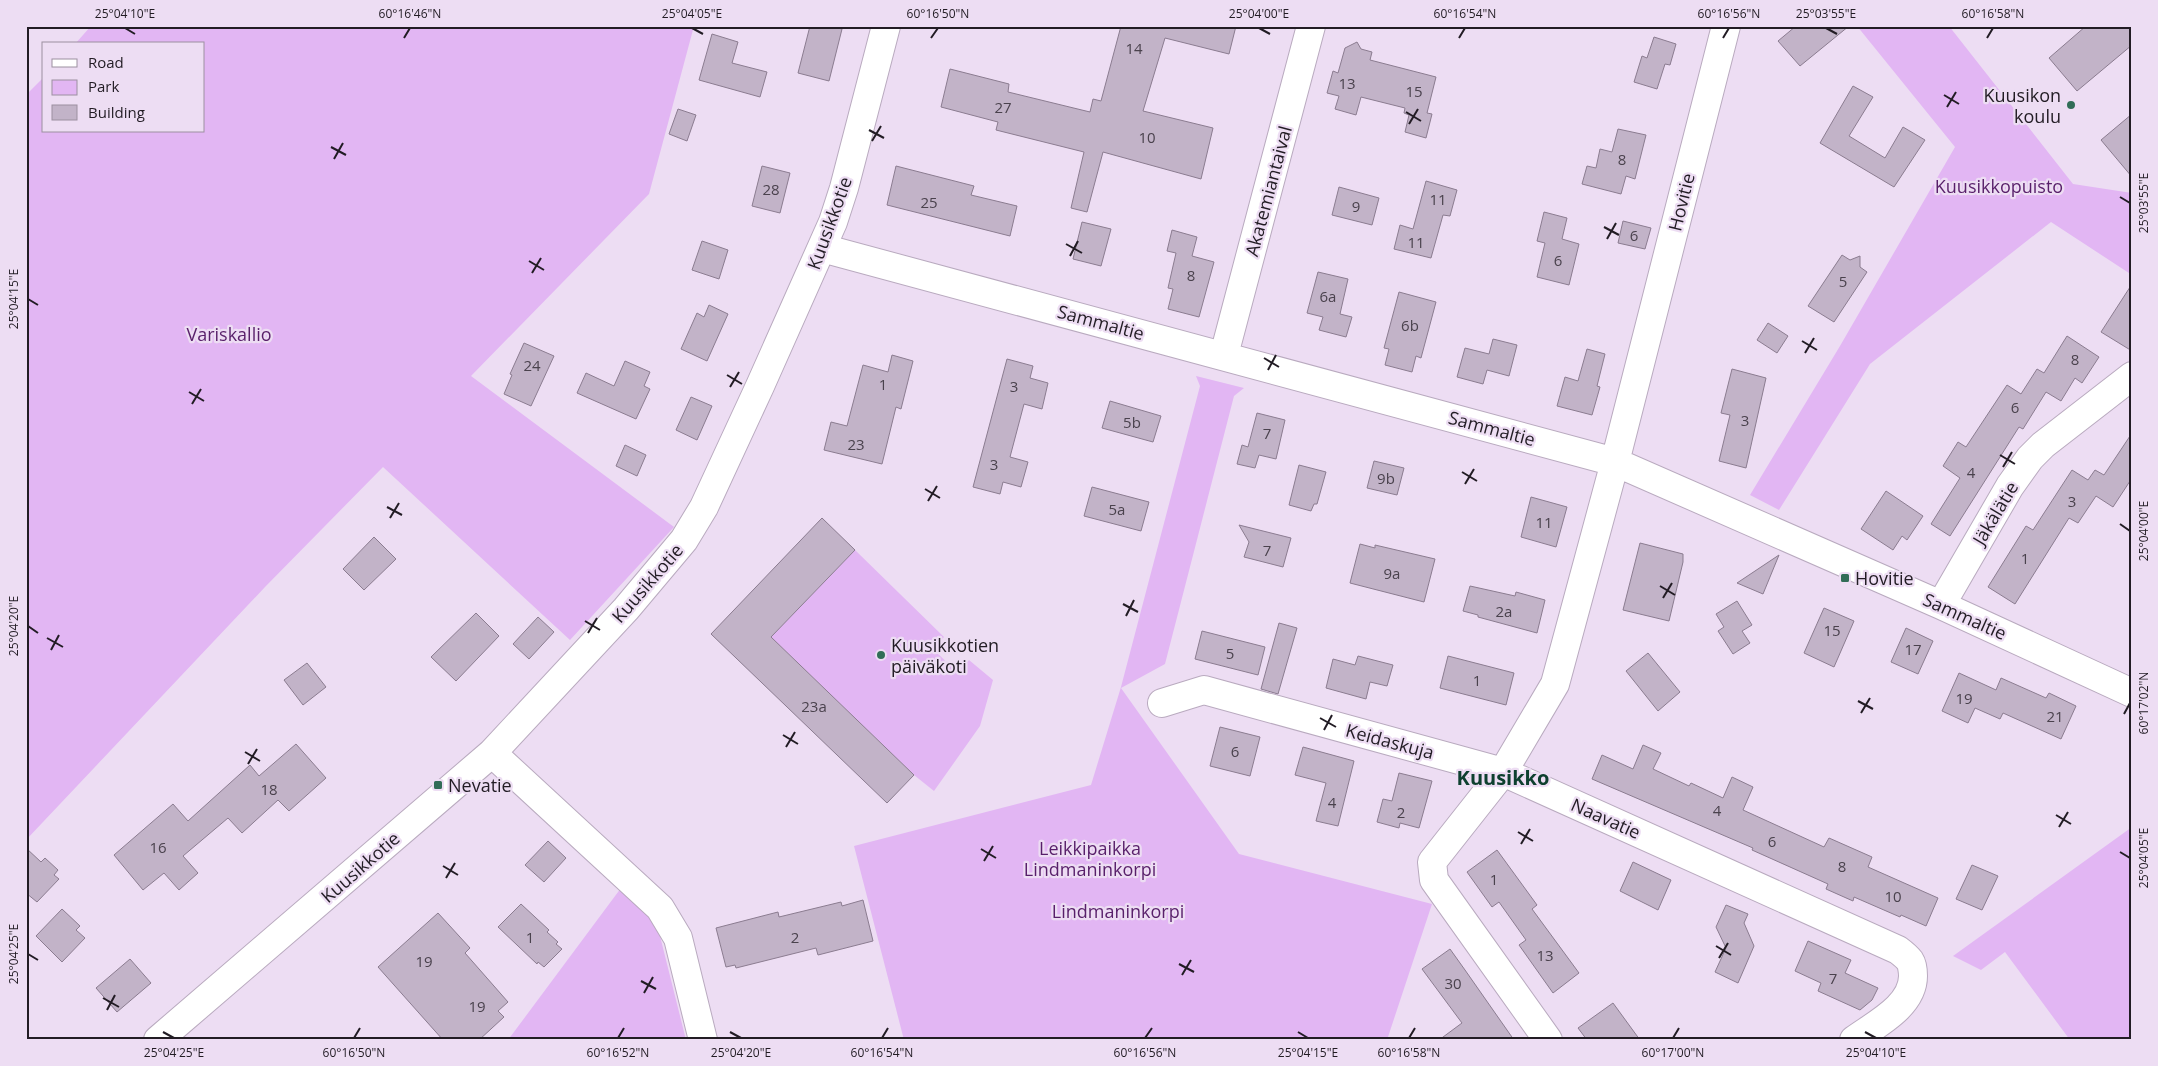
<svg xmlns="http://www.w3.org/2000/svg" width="2158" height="1066" font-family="'Open Sans',sans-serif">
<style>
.green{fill:#e2b6f3}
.building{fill:#c2b3c8;stroke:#8b7c90}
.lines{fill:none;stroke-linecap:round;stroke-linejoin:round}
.minor-casing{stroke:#b9aabf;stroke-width:30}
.minor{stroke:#fff;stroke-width:28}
.ticks{fill:none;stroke:#221c24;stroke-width:2}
.poi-dot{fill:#316d57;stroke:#edddf3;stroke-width:2}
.labels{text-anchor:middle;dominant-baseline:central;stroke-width:4.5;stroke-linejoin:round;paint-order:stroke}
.number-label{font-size:15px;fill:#4a424d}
.poi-label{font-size:18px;fill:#221c24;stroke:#edddf3;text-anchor:start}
.park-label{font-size:18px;fill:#581f6a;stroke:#edddf3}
.street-label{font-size:18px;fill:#221c24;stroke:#edddf3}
.quarter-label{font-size:20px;font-weight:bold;fill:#0e402f;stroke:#edddf3}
.neatline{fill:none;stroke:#221c24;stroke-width:2}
.ticks-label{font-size:12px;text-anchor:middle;fill:#221c24}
</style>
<rect width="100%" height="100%" fill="#edddf3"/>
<!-- green -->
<path class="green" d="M91,26H694L649,194L471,376L674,527L570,640L383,467L265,587L26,840V95L44,77V131H204V44H75Z
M1857,26H1949L2073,184L2132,193V275L2051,222L1870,364L1779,510L1750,495L1840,346L1955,147Z
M1196,376L1244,388L1234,396L1165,664L1121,688L1239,854L1432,904L1387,1040H904L854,846L1091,785L1121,687L1200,386Z
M855,550L944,637L933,649L957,672L969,660L993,680L980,726L934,791L914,775L771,637Z
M2132,827V1040H2070L2005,952L1981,970L1953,956Z
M621,888L657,924L686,1040H508Z"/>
<!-- building -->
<path class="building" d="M810,26H830L842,29L829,81L798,73Z
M1121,26H1236L1229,54L1165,38L1143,111L1213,128L1201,179L1103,152L1087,212L1071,208L1084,152L996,130L998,122L941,107L950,69L1009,84L1008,92L1090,112L1093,99L1101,101Z
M1796,26H1849L1800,66L1778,41Z
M2086,26H2132V45L2077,91L2049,58Z
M712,34L738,42L732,63L767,72L760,97L699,80Z
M1654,37L1676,44L1670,65L1665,64L1657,89L1634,82L1642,56L1647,58Z
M1357,42L1361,49L1372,52L1370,60L1436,77L1427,113L1432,114L1426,138L1405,132L1409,115L1404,113L1405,108L1361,97L1356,115L1335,109L1339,96L1327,93L1333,71L1338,73L1345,48Z
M1853,86L1873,97L1849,136L1885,158L1903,127L1925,140L1894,187L1820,143Z
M678,109L696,115L687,141L669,134Z
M2132,114V177L2101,140Z
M1618,129L1646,135L1635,179L1626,176L1621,194L1582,184L1587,166L1596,168L1600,149L1612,152Z
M762,166L790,173L780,213L752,206Z
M896,166L974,186L971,195L1017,206L1010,236L887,205Z
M1426,181L1457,190L1450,216L1443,215L1431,258L1394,249L1400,225L1413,229Z
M1339,187L1379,198L1372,225L1332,215Z
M1544,212L1567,218L1562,239L1579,244L1569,285L1537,277L1545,243L1537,241Z
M1623,221L1651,228L1645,249L1618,243Z
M1082,222L1111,229L1101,266L1073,259Z
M1172,230L1197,237L1192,256L1214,262L1199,317L1168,309L1173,289L1168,288L1176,253L1167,251Z
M702,241L728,250L719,279L692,270Z
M1842,255L1850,260L1860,256V267L1867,272L1834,322L1808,306Z
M1318,272L1348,279L1340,314L1352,317L1346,337L1319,330L1323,317L1307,313Z
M2132,284V351L2101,332Z
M1399,292L1436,302L1421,358L1416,356L1412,372L1385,365L1389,349L1384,348Z
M709,305L728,314L707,361L681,349L697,313L704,317Z
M1768,323L1788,336L1777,353L1757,340Z
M2067,336L2099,357L2082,383L2075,378L2061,401L2046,392L2023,429L2019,427L1950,536L1931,524L1960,478L1943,466L1958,442L1966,447L2007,385L2021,394L2037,369L2044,373Z
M1493,339L1517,345L1509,376L1487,370L1483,384L1457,377L1465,348L1489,354Z
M524,343L554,356L531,406L504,394L512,375L510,374Z
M1587,349L1605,354L1597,386L1600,387L1592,415L1557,406L1565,377L1578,381Z
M892,355L913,361L901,409L896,407L882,464L824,450L831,422L847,426L863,365L888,372Z
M1007,359L1033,366L1030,378L1048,383L1042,409L1024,404L1010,457L1028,462L1021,487L1003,482L1000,494L973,487Z
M625,361L650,372L644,386L650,389L636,419L577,393L586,373L614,386Z
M1732,369L1766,378L1746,468L1719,461L1730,415L1721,413Z
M691,397L712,406L697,440L676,430Z
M1110,401L1161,416L1153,442L1102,428Z
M1257,413L1285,420L1276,459L1259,455L1255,468L1237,464L1242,445L1248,447Z
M2132,433V478L2113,507L2096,496L2078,523L2069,518L2015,604L1988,587L2026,526L2033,530L2072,470L2088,480L2095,470L2104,475Z
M625,445L646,455L637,476L616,466Z
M1374,461L1404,468L1397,495L1367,488Z
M1299,465L1326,472L1317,504H1314L1311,511L1289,505Z
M1092,487L1149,502L1141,531L1084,516Z
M1886,491L1923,516L1907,540L1902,536L1893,550L1861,529Z
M1531,497L1567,507L1556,547L1521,537Z
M822,518L855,550L771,637L914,775L887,803L711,634Z
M1239,525L1291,538L1283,567L1244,557L1249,542Z
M374,537L396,559L364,590L343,569Z
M1640,543L1683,554V562L1669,621L1623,610Z
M1360,544L1375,548V545L1435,559L1424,602L1350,583Z
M1779,555L1763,594L1737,583Z
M1470,586L1515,596L1516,592L1545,600L1537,633L1478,617V615L1463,611Z
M1737,601L1752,625L1742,631L1750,643L1733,654L1718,631L1724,627L1716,614Z
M1824,608L1854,621L1834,667L1804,653Z
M476,613L499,636L456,681L431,657Z
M538,617L554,632L529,659L513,644Z
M1279,623L1297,628L1278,694L1261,689Z
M1906,628L1933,641L1918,674L1891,662Z
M1202,631L1265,647L1258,675L1195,659Z
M1648,653L1680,692L1658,711L1626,671Z
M1358,656L1393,665L1387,686L1370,682L1366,699L1326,688L1333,659L1355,665Z
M1448,656L1514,673L1506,705L1440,688Z
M307,663L326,687L303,705L284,680Z
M1959,673L1996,690L2001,678L2046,698L2049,693L2076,706L2061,739L2003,713L2000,719L1975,708L1968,723L1942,711Z
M1220,727L1260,737L1250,776L1210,766Z
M296,744L326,778L289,811L278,800L242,833L228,818L183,856L198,873L179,890L164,873L143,890L114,855L173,804L188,821L250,765L259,776Z
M1643,745L1661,753L1653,769L1689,786L1691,783L1723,798L1732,777L1753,787L1743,810L1824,847L1829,838L1872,857L1868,867L1938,898L1926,926L1901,915L1900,917L1854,897L1853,901L1826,889L1828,884L1752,850L1753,848L1592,779L1602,755L1633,769Z
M1303,747L1354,761L1338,826L1316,821L1326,783L1295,775Z
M1399,773L1432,781L1419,828L1400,823L1399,828L1377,822L1383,799L1392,801Z
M548,841L566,858L544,882L525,865Z
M26,848L41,862L45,858L58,870L54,875L59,879L37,902L26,893Z
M1497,850L1537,905L1532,909L1579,973L1553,993L1519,945L1526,940L1499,902L1492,907L1467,872Z
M1633,862L1671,880L1658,910L1620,891Z
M1972,865L1998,876L1982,910L1956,899Z
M863,900L873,941L818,955L816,948L736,968L735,965L726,967L716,928L778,912L779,917L841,902L842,906Z
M521,904L549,930L547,932L558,942L556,944L562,949L544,967L538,962L537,964L498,927Z
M1726,905L1748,914L1744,923L1754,946L1738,983L1715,972L1726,948L1716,927Z
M62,909L80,926L76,930L85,938L62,962L36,936Z
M438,913L470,948L465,953L508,1002L498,1011L504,1017L479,1040H443L378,967Z
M1808,941L1851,960L1845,973L1878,988L1872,1000L1860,1010L1818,991L1821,983L1795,971Z
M1450,949L1465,970L1514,1040H1439L1462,1023L1422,969Z
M130,959L151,983L117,1012L96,988Z
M1613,1003L1640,1040H1587L1578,1028Z"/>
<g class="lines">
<!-- minor casing -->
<g class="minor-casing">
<path id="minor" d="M822,248L1615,462L1941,605L2132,693
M1224,355L1311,26
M1941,605L2010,486L2030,458L2043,445L2132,376
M1162,703L1204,690L1503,772L1898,950C1902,953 1907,957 1910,961C1912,964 1913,972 1913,976C1913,1006 1876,1024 1854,1040
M492,753L660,908L678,938L703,1040
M158,1040L492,753L626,609L684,540L704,507L760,386L833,222L844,188L886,26
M1548,1040L1434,880L1432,862L1503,772L1555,684L1615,462L1726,26"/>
</g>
<!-- minor -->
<use href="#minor" class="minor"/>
</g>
<!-- ticks -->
<path class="ticks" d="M125,28L135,34M692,28L703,34M1259,28L1270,34M1826,28L1837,34M404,38L410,28M931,38L938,28M1459,38L1465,28M1723,38L1729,28M1987,38L1993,28M1944,95L1959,104M1947,107L1956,92M1406,112L1421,121M1409,124L1418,109M869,130L884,138M872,141L881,126M331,147L346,155M334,159L343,143M2120,197L2130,203M1604,227L1619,235M1607,239L1616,223M1066,244L1082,253M1070,256L1078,241M529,261L544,270M532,273L541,258M28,299L38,305M1802,341L1817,350M1805,353L1814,338M1264,358L1279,367M1268,370L1276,355M727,375L742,384M730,387L739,372M189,392L204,401M192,404L201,389M2000,455L2015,464M2003,467L2012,452M1462,472L1477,481M1465,484L1474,469M925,489L940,498M928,501L937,486M387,507L402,515M390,518L399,503M2120,524L2130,531M1660,586L1675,595M1663,598L1672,583M1123,604L1138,612M1126,616L1134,600M585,621L600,630M28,626L38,633M588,633L597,618M47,638L63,647M51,650L59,635M1858,701L1873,709M1861,713L1870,698M2124,714L2130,703M1320,718L1336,727M1324,730L1332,715M783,735L798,744M786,747L795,732M245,752L260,761M248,764L257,749M2056,815L2071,824M2059,827L2068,812M1518,832L1533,841M1521,844L1530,829M981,849L996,858M2120,852L2130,858M984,861L993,846M443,866L458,875M446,878L455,863M1716,946L1731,955M28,954L38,960M1719,958L1728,943M1179,964L1194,972M1182,975L1191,960M641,981L656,989M644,993L653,977M103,998L119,1007M107,1010L115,995M163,1032L174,1038M730,1032L741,1038M1298,1032L1308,1038M1865,1032L1876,1038M354,1038L360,1028M618,1038L624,1028M882,1038L888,1028M1145,1038L1152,1028M1409,1038L1415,1028M1673,1038L1679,1028"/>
<!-- markers -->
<g class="poi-dot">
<circle cx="2071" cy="105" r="5"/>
<rect x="1840" y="573" width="10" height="10" rx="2.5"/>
<circle cx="881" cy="655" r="5"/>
<rect x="433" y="780" width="10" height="10" rx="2.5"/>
</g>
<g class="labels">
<!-- number labels -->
<g class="number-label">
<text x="1134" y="48">14</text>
<text x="1347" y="83">13</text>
<text x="1414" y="91">15</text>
<text x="1003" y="107">27</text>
<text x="1147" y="137">10</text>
<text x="1622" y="159">8</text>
<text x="771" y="189">28</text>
<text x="1438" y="199">11</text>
<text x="929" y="202">25</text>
<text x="1356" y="206">9</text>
<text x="1634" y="235">6</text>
<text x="1416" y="242">11</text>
<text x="1558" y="260">6</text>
<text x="1191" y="275">8</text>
<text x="1843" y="281">5</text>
<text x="1328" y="296">6a</text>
<text x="1410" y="325">6b</text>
<text x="2075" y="359">8</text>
<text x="532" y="365">24</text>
<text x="883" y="384">1</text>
<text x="1014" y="386">3</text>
<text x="2015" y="407">6</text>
<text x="1745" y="420">3</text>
<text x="1132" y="422">5b</text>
<text x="1267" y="433">7</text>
<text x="856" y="444">23</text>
<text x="994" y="464">3</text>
<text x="1971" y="472">4</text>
<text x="1386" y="478">9b</text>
<text x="2072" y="501">3</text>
<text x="1117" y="509">5a</text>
<text x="1544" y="522">11</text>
<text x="1267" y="550">7</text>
<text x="2025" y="558">1</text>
<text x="1392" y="573">9a</text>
<text x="1504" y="611">2a</text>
<text x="1832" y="630">15</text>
<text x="1913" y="649">17</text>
<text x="1230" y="653">5</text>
<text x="1477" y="680">1</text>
<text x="1964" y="698">19</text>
<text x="814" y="706">23a</text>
<text x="2055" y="716">21</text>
<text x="1235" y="751">6</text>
<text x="269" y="789">18</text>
<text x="1332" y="802">4</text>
<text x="1717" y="810">4</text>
<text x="1401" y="812">2</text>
<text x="1772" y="841">6</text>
<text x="158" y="847">16</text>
<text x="1842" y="866">8</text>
<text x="1494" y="879">1</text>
<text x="1893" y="896">10</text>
<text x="530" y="937">1</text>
<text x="795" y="937">2</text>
<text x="1545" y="955">13</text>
<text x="424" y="961">19</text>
<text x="1833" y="978">7</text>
<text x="1453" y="983">30</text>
<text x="477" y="1006">19</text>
</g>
<!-- poi labels -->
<g class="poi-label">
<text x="2061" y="95" text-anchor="end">Kuusikon<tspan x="2061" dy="21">koulu</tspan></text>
<text x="1855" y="578">Hovitie</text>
<text x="891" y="645">Kuusikkotien<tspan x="891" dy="21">päiväkoti</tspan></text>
<text x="448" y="785">Nevatie</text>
</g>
<!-- park labels -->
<g class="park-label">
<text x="1999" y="186">Kuusikkopuisto</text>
<text x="229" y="334">Variskallio</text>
<text x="1090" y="848">Leikkipaikka<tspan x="1090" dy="21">Lindmaninkorpi</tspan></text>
<text x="1118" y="911">Lindmaninkorpi</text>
</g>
<!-- street labels -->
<g class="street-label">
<text transform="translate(1268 191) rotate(-75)">Akatemiantaival</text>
<text transform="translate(1681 202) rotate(-76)">Hovitie</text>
<text transform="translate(829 223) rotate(-70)">Kuusikkotie</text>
<text transform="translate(1101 322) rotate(15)">Sammaltie</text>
<text transform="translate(1492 428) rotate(15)">Sammaltie</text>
<text transform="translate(1995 513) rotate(-59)">Jäkälätie</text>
<text transform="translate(647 583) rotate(-49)">Kuusikkotie</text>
<text transform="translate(1965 616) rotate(24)">Sammaltie</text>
<text transform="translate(1390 741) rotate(15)">Keidaskuja</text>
<text transform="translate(1606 818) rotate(24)">Naavatie</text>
<text transform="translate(360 867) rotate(-41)">Kuusikkotie</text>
</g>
<!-- quarter labels -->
<g class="quarter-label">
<text x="1503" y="777">Kuusikko</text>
</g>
</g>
<!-- border -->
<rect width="2158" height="1066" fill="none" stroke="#edddf3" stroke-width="55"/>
<!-- legend -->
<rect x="42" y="42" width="162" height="90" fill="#edddf3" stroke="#9c90a0"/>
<rect x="52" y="59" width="25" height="8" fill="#ffffff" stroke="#9c90a0"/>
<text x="88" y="68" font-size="15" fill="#221c24">Road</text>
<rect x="52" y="80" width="25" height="15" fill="#e2b6f3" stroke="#9c90a0"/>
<text x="88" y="92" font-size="15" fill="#221c24">Park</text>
<rect x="52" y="105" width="25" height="15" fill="#c2b3c8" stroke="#9c90a0"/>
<text x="88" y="118" font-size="15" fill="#221c24">Building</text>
<rect x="28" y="28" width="2102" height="1010" class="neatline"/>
<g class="ticks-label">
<text x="125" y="18">25°04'10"E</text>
<text x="410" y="18">60°16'46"N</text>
<text x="692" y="18">25°04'05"E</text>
<text x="938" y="18">60°16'50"N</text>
<text x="1259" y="18">25°04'00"E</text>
<text x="1465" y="18">60°16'54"N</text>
<text x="1729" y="18">60°16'56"N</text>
<text x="1826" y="18">25°03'55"E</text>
<text x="1993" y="18">60°16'58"N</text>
<text transform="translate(2144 203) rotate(-90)" y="4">25°03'55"E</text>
<text transform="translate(14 299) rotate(-90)" y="4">25°04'15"E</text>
<text transform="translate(2144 531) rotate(-90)" y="4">25°04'00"E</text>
<text transform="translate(14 626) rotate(-90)" y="4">25°04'20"E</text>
<text transform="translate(2144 703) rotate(-90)" y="4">60°17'02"N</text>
<text transform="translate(2144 858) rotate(-90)" y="4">25°04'05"E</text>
<text transform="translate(14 954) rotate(-90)" y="4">25°04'25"E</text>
<text x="174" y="1057">25°04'25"E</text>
<text x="354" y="1057">60°16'50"N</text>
<text x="618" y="1057">60°16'52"N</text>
<text x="741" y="1057">25°04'20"E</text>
<text x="882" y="1057">60°16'54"N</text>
<text x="1145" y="1057">60°16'56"N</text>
<text x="1308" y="1057">25°04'15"E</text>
<text x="1409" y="1057">60°16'58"N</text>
<text x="1673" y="1057">60°17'00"N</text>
<text x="1876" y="1057">25°04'10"E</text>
</g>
</svg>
